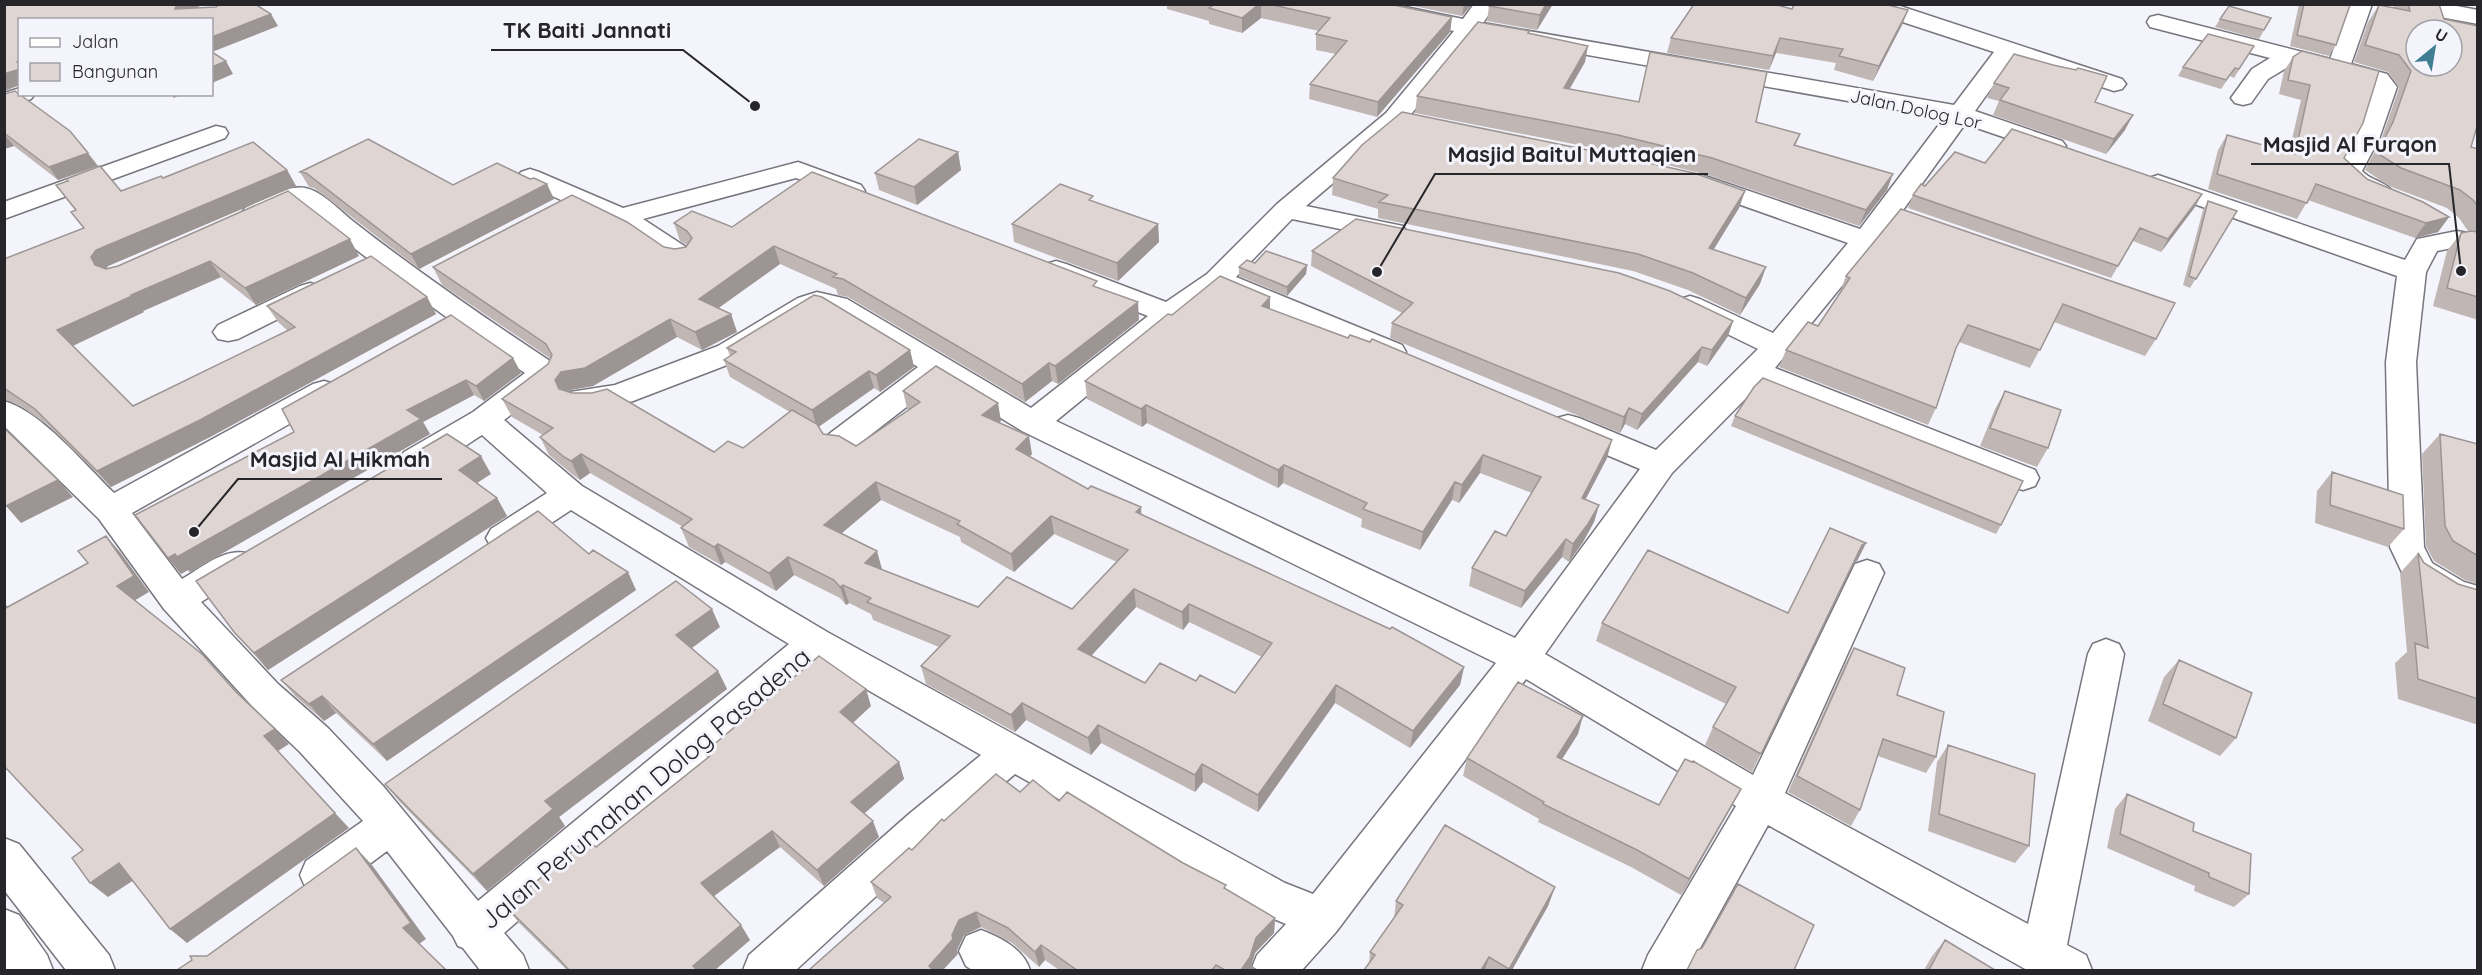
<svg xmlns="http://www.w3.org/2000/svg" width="2482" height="975" font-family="Quicksand,sans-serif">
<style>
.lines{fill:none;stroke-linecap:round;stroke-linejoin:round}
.minor-casing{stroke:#77767e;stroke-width:3}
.minor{fill:#fff;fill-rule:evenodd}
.wall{fill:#c0b7b5;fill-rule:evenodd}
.shaded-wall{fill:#9c9594}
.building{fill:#dfd5d3;stroke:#9c9594;stroke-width:1.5;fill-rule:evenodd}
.labels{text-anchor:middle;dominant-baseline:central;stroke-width:6;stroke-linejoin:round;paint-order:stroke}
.far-street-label{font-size:18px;fill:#262529;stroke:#f4f4fd}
.near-street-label{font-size:26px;fill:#262529;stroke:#f4f4fd}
.leader{fill:none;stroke:#262529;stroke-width:2}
.callout-dot{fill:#262529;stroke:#f4f4fd;stroke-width:2}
.callout-label{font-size:22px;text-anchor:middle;font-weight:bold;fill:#262529;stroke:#f4f4fd;stroke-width:6;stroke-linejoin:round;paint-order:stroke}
</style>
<rect width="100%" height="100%" fill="#f4f4fd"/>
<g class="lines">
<!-- minor casing -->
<g class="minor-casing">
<path id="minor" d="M1345,4H1391L1463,19L1474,4H1496L1483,23L1954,105L1994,52L1863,9L1860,4H1894L2122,79L2126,84L2122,89L2114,91L2013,58L1975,111L2062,141L2066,146L2062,151L2053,154L2044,151L1965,124L1898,217L1775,368L2035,470L2039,478L2035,486L2023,490L2011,486L1759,385L1672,473L1545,654L1753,775L1855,564L1867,560L1879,564L1884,573L1785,793L2028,924L2088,654L2093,644L2106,639L2119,644L2124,654L2067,945L2086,955L2092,970H2027L1768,825L1688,970H1642L1648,955L1736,806L1526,679L1336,932L1302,970H1251L1257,955L1286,924L1255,911L1015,774L937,840L796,970H743L749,955L909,814L981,755L819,662L504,933L523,955L529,970H480L463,948L458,946L453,936L387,851L336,889L321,894L306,889L300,875L306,861L363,821L300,752L252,706L164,609L99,519L4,426V401C41,411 86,466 114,493L313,384L324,381L335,384L339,391L335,398L132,513L182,579C203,567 226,546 250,554L255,563L250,572L201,602L278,684L328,728L383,786L478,901L789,644L571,510L515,547L503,551L491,547L486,538L491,529L547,493L482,435C460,448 430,476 404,468L399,460L404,452L473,412L525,373C447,319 372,263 298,204L263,220L254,222L245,220L241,214L245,208C263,200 284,185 305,188C322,191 340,211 354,222C418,272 485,318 553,363L559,374L555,381L504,420L582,486L829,633L1285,883L1313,894L1496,663L1022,431L940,381L851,450L840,453L829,450L824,442L829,434L918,367L828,312L818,310L740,360L633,401L600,409H581L570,406L566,399L570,392L615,385L718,346L798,298L817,292L847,299L1031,408L1148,316L1046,276L1042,270L1046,264L1056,261L1066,264L1166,302L1207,274L1277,204L1386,113L1454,31L1356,11L1348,9ZM1475,35L1944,118L1860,229L1711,178L1702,175L1693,178L1689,183L1693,188L1848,243L1773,333L1700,299L1690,296L1680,299L1676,305L1680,311L1758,349L1656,450L1579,418L1568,415L1557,418L1552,426L1557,434L1640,469L1515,638L1056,421L1179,320L1220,291L1380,359L1391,362L1402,359L1406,352L1402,345L1236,277L1292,219L1393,240L1403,238L1407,232L1403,226L1306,206L1404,123Z
M2350,4H2372L2351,64L2387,74L2397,87L2379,139L2362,171C2371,181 2385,181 2392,191L2388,197C2367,202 2348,189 2336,172L2355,139L2373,87L2371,84L2293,64L2268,79L2251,103L2243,105L2235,103L2231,98L2252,69L2270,58L2150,27L2147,22L2150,17L2158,15L2330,59Z
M2397,4H2446L2478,10V24L2408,11L2400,9Z
M20,88V94H35L31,99L4,109V93Z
M216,126L225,128L228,133L225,138L4,219V202Z
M798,162L861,185L865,191L861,197L852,199L796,178L643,219L692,251L696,257L692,263L682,265L672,263L612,223L521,182L517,177L521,172L530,169L539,172L623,208Z
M2158,175L2405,260L2417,239L2457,231L2478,235V251L2457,247L2437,251L2426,272L2416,362L2424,547L2432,563L2464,582L2478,586V614L2439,602L2406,581L2390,547L2386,362L2397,276L2149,188L2145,183L2149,178Z
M310,283L320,286L324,292L320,298L238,339L228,341L218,339L213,332L218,325L300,286Z
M4,838L19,844L109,955L115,970H66L4,890Z
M4,909L19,915L47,955L53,970H6Z
M981,930C1002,938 1023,949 1030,970H972L966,966L959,951L966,936Z"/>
</g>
<!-- minor -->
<use href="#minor" class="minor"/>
</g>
<!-- wall -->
<path class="wall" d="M1167,4H1389L1452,17L1450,32L1377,117L1309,99L1310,84L1336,54L1316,50V34L1319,31L1261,18L1242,33L1209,24V21L1167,9Z
M1404,4H1472L1462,16Z
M1553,4L1537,30L1487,21L1489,6Z
M2299,4H2345L2336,45L2329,56L2290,46Z
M2393,4H2439L2471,147L2478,149V320L2433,306L2447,251L2461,233L2470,231H2468L2459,218L2447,208L2389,186L2365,170L2381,140L2399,88L2388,72L2354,62L2368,22L2379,5L2394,8Z
M1792,9L1908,10L1902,25L1873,81L1834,70L1836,63L1776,53L1769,70L1667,53L1671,38Z
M2271,18L2259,39L2215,27L2220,19Z
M1530,31L1529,34L1585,62L1569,89L1639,102L1756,122L1800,134L1796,145L1887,190L1859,226L1708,175L1614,152L1415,113L1417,96Z
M2254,46L2234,78L2230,76L2221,89L2178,76L2183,67Z
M2302,51L2344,158L2367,179L2449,217L2438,232L2415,238L2308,200L2297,219L2208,189L2218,150L2227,135L2289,152L2301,100L2279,94L2284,71L2293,57Z
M1994,83L2095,102L2125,130L2106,154L1993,115L1999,101L1987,98Z
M4,94L98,166L58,180L14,146L4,149Z
M958,152L961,170L917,205L879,190L875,173Z
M1985,163L2195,207L2161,252L2133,241L2111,278L1908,208L1913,195L1925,186Z
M287,170L296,186L108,266L106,269L118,266L359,256L256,305L221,277L143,311L144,312L73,346L133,406L288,331L278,322L267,306L427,297L436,314L212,436L111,487L49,426L19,405L4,399V259L83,229L75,210L56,185L67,181L66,179L121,191L163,178Z
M300,172L453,185L554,199L419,269L314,188L309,187Z
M1333,178L1745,191L1739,208L1714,249L1760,284L1740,315L1688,290L1633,271L1378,218V209L1332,195Z
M2208,201L2237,211L2190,288L2183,285L2203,210Z
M1901,209L2156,339L2145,356L2054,322L2030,368L1959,342L1956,349L1936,408L1928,425L1779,367L1786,350L1818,326L1839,294L1846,276Z
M674,223L732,227L1098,288L1139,320L1058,384L1052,381L1025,402L848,297L838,295L836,289L780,264L718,308L731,314L737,332L702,350L677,337L593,386L570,390L568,392L714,452L743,448L790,412L730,377L724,360L730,356L727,348L910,350L914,367L880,392L874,388L818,427L823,434L856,446L908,410L907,409L903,391L1001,421L999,422L1032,454L1029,457L1088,489L1464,667L1460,685L1410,748L1335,703L1258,812L1203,782L1195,792L1101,743L1091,755L1026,720L1015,732L926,684L921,666L939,647L873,620L871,614L849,603L846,605L840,598L794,575L776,591L725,562L721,565L689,547L681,528L683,527L590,473L580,480L573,475L549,455L540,437L543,435L512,417L502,399L548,364L551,359L442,285L433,267L664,247L675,249L686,247L687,245L680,241ZM881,500L960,537L961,542L1014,572L1054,534L1117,562L1072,609L978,607L882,570V569L841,534ZM1136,607L1183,630L1189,622L1262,657L1235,693L1196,681L1145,683L1091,656Z
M1012,224H1158L1159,242L1118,281L1014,242Z
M1312,251L1733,321L1728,336L1707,366L1698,362L1637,430L1625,424L1620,433L1390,338L1392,323L1402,313L1311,266Z
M1255,263L1307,265L1306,274L1287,296L1239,276V267Z
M1270,309L1607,458L1585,500L1599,505L1594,522L1583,542L1569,562L1562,557L1521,608L1469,586L1472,568L1506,536L1532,493L1480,473L1459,503L1452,500L1420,550L1361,527L1362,519L1283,483L1278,488L1147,423L1142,427L1087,399L1085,381L1172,315Z
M513,358L521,373L484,401L474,395L423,422L430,434L190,572L188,570L181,574L168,558L135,515Z
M2005,391L2048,448L2037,467L1980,446L1995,409Z
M1735,416L2001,525L1996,534L1731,426Z
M2440,434L2478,444V584L2465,580L2434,561L2426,546L2422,454Z
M2332,472L2404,529L2388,547L2315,523L2317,491Z
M491,474L477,483L497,498L507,516L268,670L234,632Z
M1866,543L1857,561L1853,563L1752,772L1705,745L1713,727L1726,704L1596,641L1602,623L1788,613Z
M2418,553L2424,563L2458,584L2478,590V725L2398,699L2395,663L2407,652L2400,573Z
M589,554L636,590L387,761L336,713L324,721L296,697L281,680Z
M720,627L692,648L718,671L727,689L559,817L565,826L487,891L399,801L385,784Z
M1854,648L1897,695L1936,757L1926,773L1878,756L1860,810L1851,826L1788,792L1845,664Z
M2179,660L2236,738L2220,756L2148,721L2164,677Z
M871,706L853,723L899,762L904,779L864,813L879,837L824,886L780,847L714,896L750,940L715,970H567L519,923L506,907L596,847L707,758L705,752Z
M1578,734L1562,759L1659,805L1732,806L1681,895L1631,867L1538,822L1539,819L1463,776L1467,758Z
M1948,745L2029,846L2015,863L1928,831L1937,762Z
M1020,792L1059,801L1226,889L1275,918L1274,933L1255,953L1250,969L1257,970H1059L1045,960L1039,967L1012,943L981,927L964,935L957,950L958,954L877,898L871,882L912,850L944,821Z
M2127,794L2193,831L2249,894L2234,907L2194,891L2195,886L2107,848L2115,809Z
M1555,887L1548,906L1512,970H1364L1369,964L1370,952L1394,918L1396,901Z
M1945,940L1995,970H1924L1932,956Z"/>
<!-- shaded-wall -->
<path class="shaded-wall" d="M177,4H204L186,13L175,9Z
M1259,4H1261V18L1242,33V18Z
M1464,4H1472L1462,16Z
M1546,4H1553L1537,30L1540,15Z
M1908,10L1902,25L1873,81L1879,66Z
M271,14L278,26L212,52V37Z
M1452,17L1450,32L1377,117L1378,102Z
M1780,38L1776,53L1769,70L1773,56Z
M1588,46L1585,62L1561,104L1564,88Z
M226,61L233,74L212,83V67Z
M20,69V85L4,91V74Z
M171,94H182L174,98Z
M2133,115L2125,130L2106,154L2114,139Z
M4,134L14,146L4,149Z
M958,152L961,170L917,205L914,187Z
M88,153L98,166L58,180L49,167Z
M287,170L296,186L108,266L103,273L95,265L91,257L96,250Z
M1893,174L1887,190L1859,226L1866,210Z
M547,184L554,199L419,269L411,254Z
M1745,191L1739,208L1704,265L1709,248Z
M2202,194L2195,207L2161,252L2168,239Z
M2449,217L2438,232L2415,238L2426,223Z
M1158,224L1159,242L1118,281L1117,263Z
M350,239L359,256L256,305L245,288Z
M774,246L780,264L706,317L699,299Z
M210,261L221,277L143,311L144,312L70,347L57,330L131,295Z
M1307,265L1306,274L1287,296V287Z
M1766,267L1760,284L1740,315L1746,298Z
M427,297L436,314L212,436L111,487L97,471Z
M1270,297V315L1262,306Z
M1138,302L1139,320L1058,384L1055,366Z
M731,314L737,332L702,350L695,332Z
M670,319L677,337L593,386L570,390L564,398L555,380L561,372Z
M1733,321L1728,336L1707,366L1712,350Z
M1702,347L1698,362L1637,430L1642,414Z
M910,350L914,367L880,392L876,375Z
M513,358L521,373L484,401L476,386Z
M1049,363L1052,381L1025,402L1022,384Z
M869,371L874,388L817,428L812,410Z
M466,380L474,395L423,422L430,434L190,572L188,570L181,574L168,558L407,410Z
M998,403L1001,421L985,433L982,415Z
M1146,405L1147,423L1142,427L1141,409Z
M1629,408L1625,424L1620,433L1624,417Z
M1029,436L1032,454L1019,468L1016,449Z
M1612,440L1607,458L1577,516L1582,498Z
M581,454L590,473L580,480L571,461Z
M1483,455L1480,473L1459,503L1462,485Z
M481,456L491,474L469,488L459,470Z
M1284,465L1283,483L1278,488V470Z
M58,480L73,497L21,523L6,506Z
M876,482L881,500L830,543L824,525Z
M1455,482L1452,500L1420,550L1423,532Z
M497,498L507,516L268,670L254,653Z
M1599,505L1594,522L1583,542L1569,562L1573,544Z
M1141,507L1142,525L1136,512Z
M1051,516L1054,534L1014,572L1011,554Z
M106,536L120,552L149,592L132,602L117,586Z
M1566,539L1562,557L1521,608L1525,591Z
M1866,543L1857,561L1853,563L1862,545Z
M718,544L725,562L721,565L714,547Z
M877,551L882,569L870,581L865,563Z
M788,557L794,575L776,591L769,573Z
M628,572L636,590L387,761L373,744Z
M843,585L849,603L846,605L840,587Z
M1134,589L1136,607L1081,667L1078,649Z
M4,602L21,626L5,610Z
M1189,604V622L1183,630L1182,612Z
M712,609L720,627L685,653L676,635Z
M1464,667L1460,685L1410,748L1413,731Z
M718,671L727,689L559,817L565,826L487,891L473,874L545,801Z
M1336,685L1335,703L1258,812V795Z
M866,689L871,706L846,729L840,712Z
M322,696L336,713L324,721L309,704Z
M1022,703L1026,720L1015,732L1011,715Z
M1583,716L1578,734L1552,775L1557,757Z
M1098,725L1101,743L1091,755L1088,738Z
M275,729L289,744L278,751L264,736Z
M899,762L904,779L858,819L851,802Z
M1202,764L1203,782L1195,792V775Z
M1741,789L1732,806L1681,895L1689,879Z
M335,813L349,828L187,943L170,929Z
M873,821L879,837L824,886L817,870Z
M772,831L780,847L710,899L701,883Z
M356,848L372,865L426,939L419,944L403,928Z
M119,863L137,878L108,897L90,883Z
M1555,887L1548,906L1512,970H1508Z
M976,912L981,927L964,935L957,950L958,954L943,970H930L929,966L959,920Z
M1275,918L1274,933L1255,953L1250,970H1241L1256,938Z
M741,925L750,940L715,970H696L693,966Z
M1041,945L1045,960L1039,967L1035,952Z
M1489,957L1485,970H1481Z"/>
<!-- building -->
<path class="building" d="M4,4H177L175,9L216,7L219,4H255L271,14L212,37V20H20V61L17,62L20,64V69L4,74Z
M1205,4H1259L1242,18L1209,8L1212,6Z
M1269,4H1389L1452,17L1378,102L1310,84L1347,41L1316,34L1330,18Z
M1490,4H1546L1540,15L1489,6Z
M1694,4H1773L1792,9L1794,4H1884L1908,10L1879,66L1839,56L1843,49L1780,38L1773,56L1671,38Z
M2304,4H2345L2350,5L2336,45L2297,35Z
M2408,4H2439L2444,19L2478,26V123L2471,147L2478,149V206L2473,200L2460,190L2401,168L2377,153L2393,122L2411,71L2399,55L2365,45L2379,5L2410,11ZM2416,30H2452V66H2416Z
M2229,6L2271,18L2264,30L2220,19Z
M1478,22L1530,31L1528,33L1588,46L1564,88L1639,102L1650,52L1767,72L1756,122L1800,134L1794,145L1893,174L1866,210L1712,158L1618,135L1417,96Z
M2208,34L2254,46L2239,69L2235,68L2226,80L2183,67Z
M2302,51L2379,71L2363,123L2344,158L2367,179L2423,202L2449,217L2426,223L2316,184L2307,203L2217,174L2227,135L2295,154L2310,85L2288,80L2293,57Z
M212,52L226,61L212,67Z
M2014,54L2053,65L2076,70L2078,68L2107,76L2095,102L2133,115L2114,139L2000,100L2009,88L1994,83Z
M15,91L70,131L88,153L49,167L4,133V94Z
M1402,112L1617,156L1694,173L1745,191L1709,248L1766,267L1746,298L1693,273L1638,254L1379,202L1388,195L1333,178L1362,145Z
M2012,129L2202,194L2168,239L2140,228L2118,266L1913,195L1921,184L1925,186L1955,152L1985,163Z
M368,139L453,185L497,163L530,179L534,178L547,184L411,254L306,173L300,172Z
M919,139L958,152L914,187L875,173Z
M253,142L287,170L96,250L91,257L95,265L106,269L118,266L288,191L350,239L245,288L210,261L131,295L132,296L57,330L133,406L295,327L267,306L371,256L427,297L200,420L97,471L35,409L4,388V259L84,228L71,212L76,210L56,185L68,181L66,179L100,166L121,191L161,176L163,178Z
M812,172L1097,281L1093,286L1138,302L1055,366L1049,363L1022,384L843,279L833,277L837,274L774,246L699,299L731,314L695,332L670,319L585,368L561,372L555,380L559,389L572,393H592L607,389L714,452L728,441L743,448L792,410L817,424L823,434L839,436L856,446L920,402L903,391L936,366L998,403L982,415L1029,436L1016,449L1088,489L1091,486L1141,507L1136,512L1390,629L1392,627L1464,667L1413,731L1336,685L1258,795L1202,764L1195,775L1098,725L1088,738L1022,703L1011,715L921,666L950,636L867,602L871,598L843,585L840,587L834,580L788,557L769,573L718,544L714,547L681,528L692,519L581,454L571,461L564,457L540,437L553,428L502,399L548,364L552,355L546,344L433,267L572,195L627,222L664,247L675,249L686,247L692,238L687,231L674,223L692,211L732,227ZM876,482L960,521L957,524L1011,554L1051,516L1128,550L1072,609L1007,577L978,607L865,563L877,551L824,525ZM1134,589L1182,612L1189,604L1272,643L1235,693L1200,675L1196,681L1160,663L1145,683L1078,649Z
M1060,184L1093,196L1089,200L1158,224L1117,263L1012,224Z
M2208,201L2237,211L2196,279L2189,276Z
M1901,209L2175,303L2156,339L2063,304L2040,350L1968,325L1956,348L1936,408L1786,350L1808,322L1818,326L1850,278L1846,276Z
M1356,219L1619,273L1670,291L1733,321L1712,350L1702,347L1642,414L1629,408L1624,417L1392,323L1413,303L1312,251Z
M2471,231L2478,232V297L2447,288L2461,233Z
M1266,251L1307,265L1287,287L1239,267L1247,260L1255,263Z
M1220,276L1270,297L1262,306L1348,338L1350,335L1370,342L1372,339L1612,440L1582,498L1599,505L1588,524L1573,544L1566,539L1525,591L1472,568L1495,531L1506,536L1541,477L1483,455L1462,485L1455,482L1423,532L1363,509L1367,503L1284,465L1278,470L1146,405L1141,409L1085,381L1168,314L1172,315Z
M814,295L822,297L910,350L876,375L869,371L812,410L724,360L736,352L727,348Z
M451,315L513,358L476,386L466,380L407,410L421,419L177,557L175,554L168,558L135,515L294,432L282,409Z
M1763,378L2023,481L2001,525L1735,416L1754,387Z
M2005,391L2061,410L2048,448L1990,428Z
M4,428L58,480L6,506L4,505Z
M447,434L481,456L459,470L497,498L254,653L234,632L196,581Z
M2440,434L2478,444V556L2453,541L2445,526Z
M2332,472L2403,495L2404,529L2330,505Z
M538,511L589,554L593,550L628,572L373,744L322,696L309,704L281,680Z
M1830,528L1866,543L1862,545L1761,754L1713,727L1736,687L1602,623L1648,550L1788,613Z
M106,536L134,576L117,586L202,654L236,692L275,729L264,736L335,813L170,929L119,863L90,883L72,858L83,850L4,766V609L88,563L78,551Z
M2418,553L2424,563L2458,584L2478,590V699L2418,679L2415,643L2428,648Z
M676,581L712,609L676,635L718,671L545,801L553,809L473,874L385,784Z
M1854,648L1905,668L1897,695L1944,712L1936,757L1883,739L1860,810L1797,776Z
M819,656L866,689L840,712L899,762L851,802L873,821L817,870L772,831L701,883L741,925L693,966L697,970H569L557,957L506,907L587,839L596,847L710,756L705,752Z
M2179,660L2252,693L2236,738L2163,704Z
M1518,682L1583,716L1557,757L1659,805L1685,759L1692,762L1693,761L1741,789L1689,879L1637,850L1543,804L1544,802L1467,758Z
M1948,745L2035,774L2029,846L1939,814Z
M996,774L1020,792L1033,780L1059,801L1067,792L1183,863L1226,885L1224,888L1275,918L1256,938L1250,957L1241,970H1225L1216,965L1212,970H1077L1041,945L1035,952L1008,928L976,912L959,920L952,935L953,939L929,966L933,970H809L891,897L871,882L909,848L912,850L942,819L944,821Z
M2127,794L2194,823L2193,831L2251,854L2249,894L2209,877V873L2120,834Z
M1445,825L1555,887L1509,969L1489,957L1481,970H1364L1375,955L1370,952L1403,905L1396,901Z
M356,848L411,923L403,928L446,970H177L192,960L190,956H207Z
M1738,884L1814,925L1794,970H1687L1697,950L1702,948Z
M1945,940L1995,970H1929Z
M1252,967L1257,970H1250Z"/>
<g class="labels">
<!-- far-street labels -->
<g class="far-street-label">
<text transform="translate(1916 109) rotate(12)">Jalan Dolog Lor</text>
</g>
<!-- near-street labels -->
<g class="near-street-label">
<text transform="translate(645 788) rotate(-40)">Jalan Perumahan Dolog Pasadena</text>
</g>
</g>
<!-- callouts -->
<path class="leader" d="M755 106L683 50H491M2461 271L2449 164H2251M1377 272L1435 174H1708M194 532L238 479H442"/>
<g class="callout-dot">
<circle cx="755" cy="106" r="6"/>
<circle cx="2461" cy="271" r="6"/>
<circle cx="1377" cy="272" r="6"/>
<circle cx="194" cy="532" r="6"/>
</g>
<g class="callout-label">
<text x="587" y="38">TK Baiti Jannati</text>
<text x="2350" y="152">Masjid Al Furqon</text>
<text x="1572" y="162">Masjid Baitul Muttaqien</text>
<text x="340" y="467">Masjid Al Hikmah</text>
</g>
<!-- border -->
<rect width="2482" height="975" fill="none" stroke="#262529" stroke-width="12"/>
<!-- legend -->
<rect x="18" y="18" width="195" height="78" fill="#f4f4fd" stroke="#a2a1a8" stroke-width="1.5"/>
<rect x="30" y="38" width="30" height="9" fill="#ffffff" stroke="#a2a1a8" stroke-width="1.5"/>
<text x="72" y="48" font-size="18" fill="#262529">Jalan</text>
<rect x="30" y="63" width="30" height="18" fill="#dfd5d3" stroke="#a2a1a8" stroke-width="1.5"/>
<text x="72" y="78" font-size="18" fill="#262529">Bangunan</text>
<!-- north arrow -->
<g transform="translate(2434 48) rotate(30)"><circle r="28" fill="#f4f4fd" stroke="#a2a1a8" stroke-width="1.5"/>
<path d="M0-4.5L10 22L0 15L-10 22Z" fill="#417e94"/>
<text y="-9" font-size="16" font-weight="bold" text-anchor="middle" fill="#262529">U</text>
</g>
</svg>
